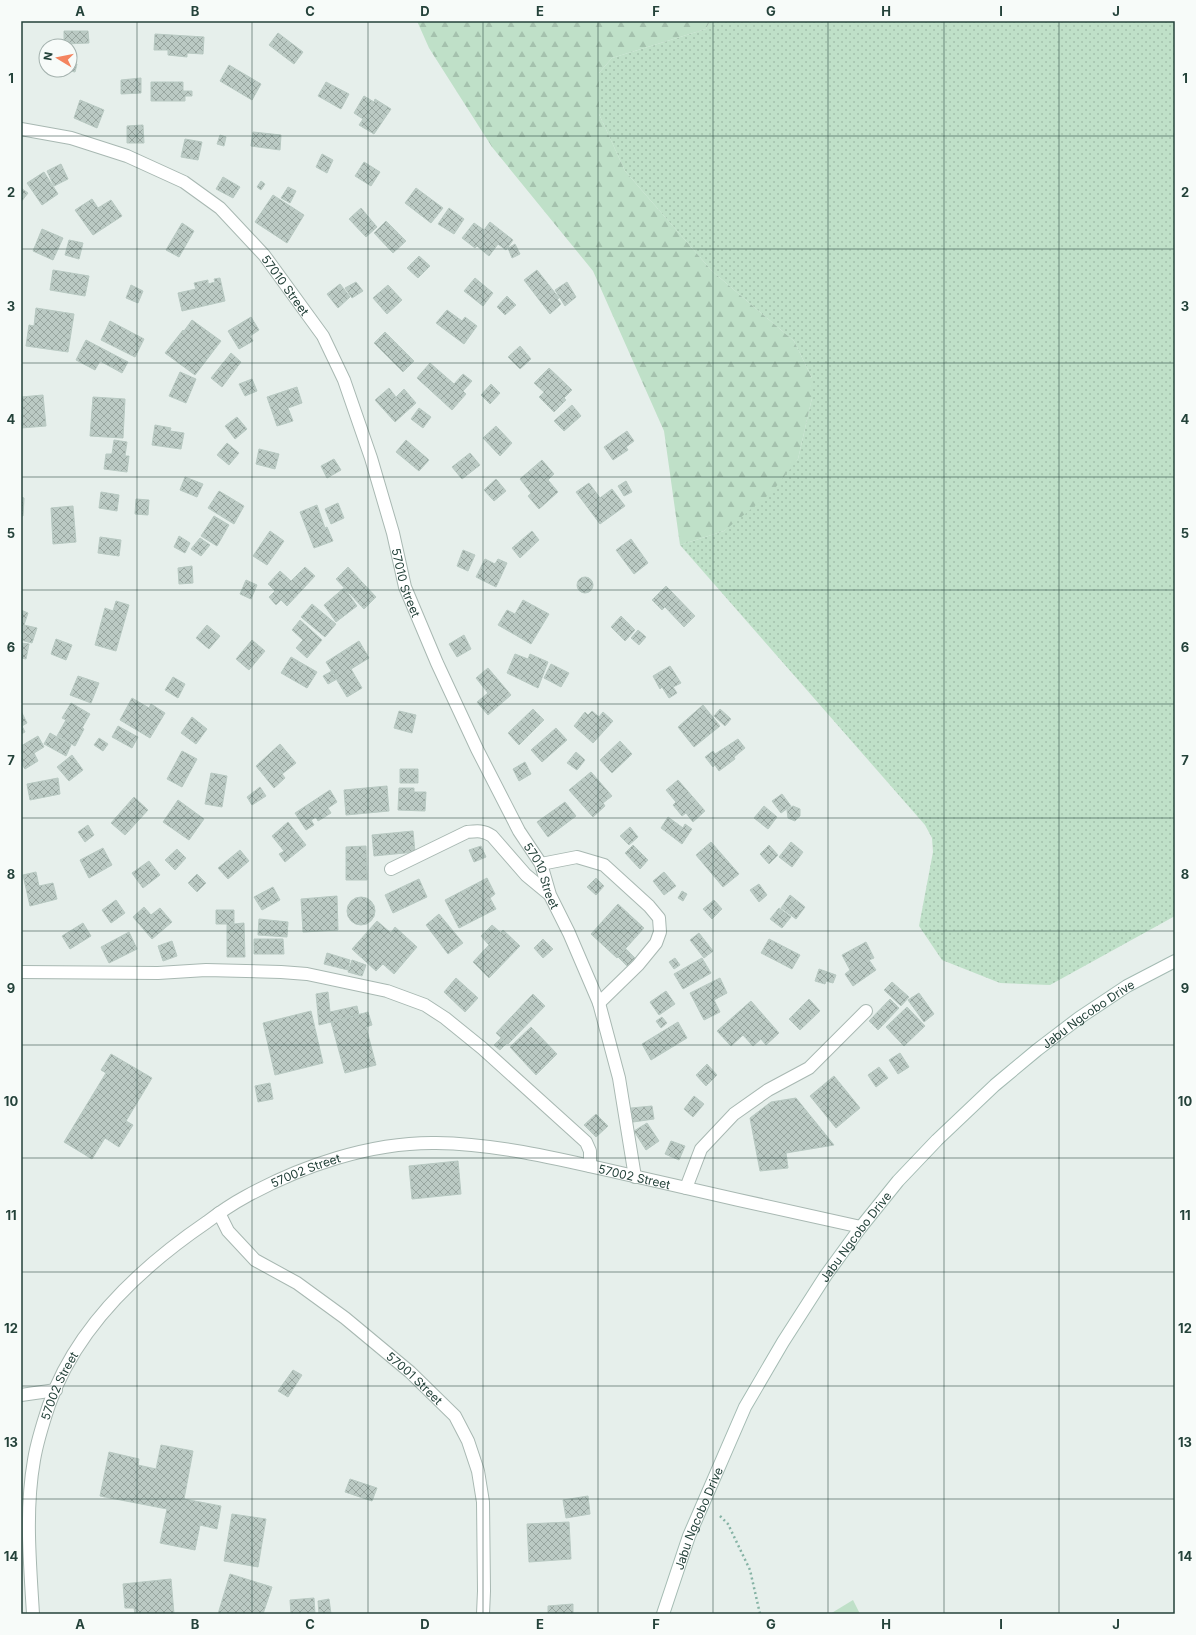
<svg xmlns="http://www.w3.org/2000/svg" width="1196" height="1635" font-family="Inter,sans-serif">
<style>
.grass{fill:url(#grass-dots)}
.forest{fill:url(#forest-firs)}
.green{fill:#bfe0c8}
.building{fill:url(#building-cross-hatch);stroke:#b8c9c2}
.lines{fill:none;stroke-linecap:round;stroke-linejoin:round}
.minor-casing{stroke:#a8b8b2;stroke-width:14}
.tertiary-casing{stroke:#a8b8b2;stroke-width:14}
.secondary-casing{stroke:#a4bbb3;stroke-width:14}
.path{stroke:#86b3a5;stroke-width:2.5;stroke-dasharray:2 3;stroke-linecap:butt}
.minor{stroke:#fff;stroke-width:12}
.tertiary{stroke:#fff;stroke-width:12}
.secondary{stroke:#fff;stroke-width:12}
.grid{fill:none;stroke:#24423a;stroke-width:1;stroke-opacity:0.55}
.labels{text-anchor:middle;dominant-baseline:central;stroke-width:3.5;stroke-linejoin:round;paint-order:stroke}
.street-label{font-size:12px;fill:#24423a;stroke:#f7fbf9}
.neatline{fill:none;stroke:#24423a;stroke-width:1.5}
.grid-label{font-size:13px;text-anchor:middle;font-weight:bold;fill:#24423a}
</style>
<defs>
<pattern id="grass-dots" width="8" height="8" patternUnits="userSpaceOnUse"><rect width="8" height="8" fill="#bfe0c8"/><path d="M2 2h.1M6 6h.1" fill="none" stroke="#a4c1ad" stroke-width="1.8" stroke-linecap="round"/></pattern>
<pattern id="forest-firs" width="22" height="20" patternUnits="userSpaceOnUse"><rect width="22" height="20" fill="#bfe0c8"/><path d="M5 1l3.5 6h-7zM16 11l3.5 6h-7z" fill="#a4c1ad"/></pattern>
<pattern id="building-cross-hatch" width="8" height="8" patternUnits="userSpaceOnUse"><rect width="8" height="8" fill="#bbcac4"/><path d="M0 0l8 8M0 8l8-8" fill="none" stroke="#98a6a0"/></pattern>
</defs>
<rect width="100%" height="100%" fill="#e6efeb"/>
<!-- grass -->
<path class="grass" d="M710,21H1175V916L1050,985L1000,983L942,960L919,926L933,852L932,838L925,825L680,545L724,531L798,459L812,398V378L794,341L712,271L625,171L599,114V73L612,58L706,29Z"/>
<!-- forest -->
<path class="forest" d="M417,21H710L706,29L612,58L599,73V114L625,171L712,271L794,341L812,378V398L798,459L772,492L724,531L680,545L664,431L593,271L492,147L429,48Z"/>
<!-- green -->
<path class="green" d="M853,1600L860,1614H830Z"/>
<!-- building -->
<path class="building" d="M64,31H88L89,43L64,44Z
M278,33L303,52L294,64L269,45Z
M155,34L204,37L203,54L187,53V57L168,55V50H154Z
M72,63L77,64L75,72L70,71Z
M229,65L261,84L252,100L220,81Z
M141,78V93L121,94V80Z
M151,82H183V91H192V96H185V101H151Z
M326,82L349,94L341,109L318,96Z
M364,96L374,102L375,99L391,109L374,134L359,125L363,119L354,113Z
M80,100L104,110L97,128L74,118Z
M143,125L144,143H127V126Z
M253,132L281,135L280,150L251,146Z
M220,135L226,137L224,146L217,144Z
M185,139L202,142L198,160L181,157Z
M322,154L333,160L327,173L316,167Z
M364,162L380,172L371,186L355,176Z
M61,164L68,179L54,186L47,171Z
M44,172L58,194L42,205L27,183Z
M223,177L240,187L233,198L216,189Z
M261,181L265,184L261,190L257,187Z
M288,187L296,191L290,203L281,198Z
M21,188L28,193L21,202Z
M416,188L443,208L431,223L405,203Z
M273,195L304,215L287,243L255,222Z
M92,199L98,208L111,200L122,216L93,235L75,210Z
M361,208L377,227L366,237L349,219Z
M449,208L464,219L454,234L438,224Z
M386,221L406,241L393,253L374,233Z
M490,222L513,240L506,250L498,244L489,256L477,246L475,248L462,238L474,223L484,230Z
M182,223L194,231L179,257L166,250Z
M42,229L63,238L53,260L33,251Z
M69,240L83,243L79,259L65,255Z
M515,244L520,254L512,258L508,248Z
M419,256L430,266L418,278L407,268Z
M53,270L89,276L85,296L50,290Z
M537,270L559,298L557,299L561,304L550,314L524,280Z
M220,278L225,301L182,311L178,293L196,289L194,283L208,280V284L215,282L214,279Z
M475,278L493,293L483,306L464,291Z
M356,282L363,291L352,298L345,288Z
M567,282L576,297L565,306L555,290Z
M340,284L350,297L338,308L327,294Z
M131,285L143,291L138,303L126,298Z
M388,285L402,300L387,314L373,298Z
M507,296L516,305L505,315L497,307Z
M36,308L74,314L68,352L26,346L29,325L34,326Z
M447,310L462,321L465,317L477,326L464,344L436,323Z
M251,317L259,330L250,336L253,341L239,349L228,331Z
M192,320L221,341L195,375L165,353L183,330L184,331Z
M110,321L144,339L135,357L101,340Z
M385,332L414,361L403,372L374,343Z
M86,340L128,362L122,373L100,361L95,370L76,360Z
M520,346L531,359L520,369L508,357Z
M231,353L241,362L222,387L211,378Z
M430,363L454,384L463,374L472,381L463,391L466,394L452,410L417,378Z
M549,368L572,390L564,398L566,400L554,412L539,397L544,392L534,383Z
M180,372L196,379L186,403L169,396Z
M252,379L257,391L245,396L239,384Z
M491,384L500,393L490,404L481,395Z
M297,387L302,403L288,408L293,421L277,426L267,397Z
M389,388L396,397L404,389L416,403L395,422L375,400Z
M43,395L46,426L21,428V397Z
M93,397L125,399L123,438L90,436Z
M572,405L581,416L564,431L554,421Z
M419,408L431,417L423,428L411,419Z
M237,417L247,429L235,439L225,426Z
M155,425L171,428L170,431L184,433L181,449L152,445Z
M496,426L512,443L500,456L483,438Z
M627,431L634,441L626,447L628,450L613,460L604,447Z
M114,440L127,442L125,456H129L127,472L104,469L106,454H112Z
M406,440L429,460L419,471L396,452Z
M227,443L239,453L229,465L217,455Z
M259,449L279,454L275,469L256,464Z
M470,453L480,465L462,479L452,467Z
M334,459L341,470L327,478L321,466Z
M542,460L554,474L548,480L558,492L539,509L528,496L531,493L520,479Z
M185,477L203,484L197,497L180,490Z
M496,479L506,491L494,501L484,490Z
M626,481L632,492L624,496L618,486Z
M589,483L600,498L612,489L625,506L600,524L576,492Z
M219,491L244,506L234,524L208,508Z
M101,492L119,495L117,511L99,508Z
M21,497L24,498L23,516H21Z
M136,499L149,500L148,515L135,514Z
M338,503L344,518L331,524L325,509Z
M317,505L325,528L327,527L333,541L314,548L300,512Z
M73,506L76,542L53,544L51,508Z
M214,516L229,525L217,546L201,536Z
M270,531L284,541L267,565L253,556Z
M532,531L539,540L520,558L512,548Z
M179,536L190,543L185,553L174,547Z
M100,537L121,540L119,556L98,553Z
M200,538L210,545L201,556L191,549Z
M631,539L648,563L634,574L616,550Z
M463,550L475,555L468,571L457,566Z
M485,559L495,564L498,559L507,563L496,587L476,577Z
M192,566L193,583L179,584L178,568Z
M305,567L315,576L287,606L281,600L276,605L269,597L275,591L268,584L280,571L291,581Z
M348,567L376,597L364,609L336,579Z
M577 585a8 8 0 1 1 16 0a8 8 0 1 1-16 0Z
M246,580L257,585L251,599L240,594Z
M666,586L695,616L684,627L665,607L662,610L652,600Z
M344,588L357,606L336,622L324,605Z
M523,600L549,614L531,644L498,625L507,610L515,614Z
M116,601L129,605L116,651L95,645L105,608L113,611Z
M312,604L336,624L325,637L301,617Z
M21,610L28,613L24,625L37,628L32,643L21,640Z
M621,616L635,630L625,641L611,627Z
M300,620L322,640L307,658L296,648L303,640L292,630Z
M207,625L220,636L209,649L196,638Z
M638,630L646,637L639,645L631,638Z
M464,635L471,649L457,657L449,644Z
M56,639L72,645L66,660L51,654Z
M252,640L265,651L249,670L236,659Z
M359,641L369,658L351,669L362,688L347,697L326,662Z
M21,643L29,644L26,659L21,658Z
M515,654L528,659L530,654L548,662L538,688L507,673Z
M291,657L317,672L307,688L281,673Z
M551,664L569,673L561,687L544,678Z
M670,666L681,683L673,687L677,693L669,698L662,687L660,689L653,676Z
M488,668L511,695L488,715L477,702L488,693L476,678Z
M332,671L337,679L328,684L323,676Z
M78,676L99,683L91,703L70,695Z
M173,677L185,684L178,698L165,690Z
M132,698L149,708L151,704L165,713L150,738L120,720Z
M71,703L90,714L82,728L84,729L75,746L57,736L66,720L62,718Z
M703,705L720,726L694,747L678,727Z
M533,709L544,720L519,745L508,733Z
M720,709L731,719L725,726L714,716Z
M21,711L27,723L22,726L25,732L21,734Z
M399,711L416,715L412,733L394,728Z
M592,711L599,717L603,712L613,721L593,743L574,726L585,712L588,715Z
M192,717L207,729L196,744L181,733Z
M118,726L138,737L132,748L112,737Z
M556,728L567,740L542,762L531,750Z
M50,733L71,745L66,756L44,744Z
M38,736L44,747L34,753L38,761L25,769L21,763V746Z
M99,738L108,744L103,751L94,745Z
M738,739L745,748L734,757L735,759L719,771L715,765L713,767L705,757L713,751L715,754Z
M620,741L632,754L612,773L600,760Z
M280,744L296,763L282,774L285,778L274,788L256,766Z
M182,751L197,759L182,787L167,779Z
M576,752L585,760L577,770L567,763Z
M72,755L83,770L69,781L57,767Z
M525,762L531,774L519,781L513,769Z
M400,769H418V783H400Z
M591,772L612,796L603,803L605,806L593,817L569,790Z
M211,773L227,776L222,807L205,804Z
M58,778L60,794L30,800L27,784Z
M678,780L705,811L693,822L686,813L682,816L673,805L676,802L666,790Z
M387,786L389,811L346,815L344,790Z
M260,787L266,796L252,805L247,797Z
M399,788H414V792H426L425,811L398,810Z
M330,790L337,802L328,808L331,813L318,821L316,817L311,820L314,825L306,830L295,813Z
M782,794L791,806L781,813L772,801Z
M134,797L148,810L125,835L111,823Z
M178,800L204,819L189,840L163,822Z
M565,802L576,816L548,837L537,822Z
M764,806L777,817L768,829L754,818Z
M793,806L800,809V816L795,821L788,818L787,810Z
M668,817L683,828L685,824L692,829L682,844L661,828Z
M288,822L306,845L285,862L279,854L284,851L272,836Z
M88,825L94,835L85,842L78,832Z
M630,827L638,837L629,845L620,836Z
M413,831L415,852L374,856L372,835Z
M711,842L739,874L723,887L696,855Z
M791,842L803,852L792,867L779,857Z
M633,845L648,860L640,869L625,853Z
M769,845L778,855L769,864L760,854Z
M366,846L367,880H346V847Z
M481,846L486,857L474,862L469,850Z
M103,848L112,865L89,878L80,860Z
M177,849L186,858L175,870L165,860Z
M240,850L249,861L228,879L218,868Z
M149,861L160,875L143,888L132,873Z
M36,872L39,886L53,883L57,899L30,906L23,875Z
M664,872L676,886L664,895L653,881Z
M197,874L206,883L197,892L188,883Z
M487,878L495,894L490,898L496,909L459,928L445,900Z
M596,878L604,886L596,895L587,887Z
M419,879L427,897L393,913L385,895Z
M759,884L767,895L759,902L750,890Z
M273,887L280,900L262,910L254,897Z
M682,891L687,894L683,901L678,898Z
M790,895L805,907L796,919L781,908Z
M337,896L338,930L303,932L301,899Z
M347 911a14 14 0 1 1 28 0a14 14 0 1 1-28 0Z
M116,900L125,913L111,923L102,910Z
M714,900L722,909L712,919L703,909Z
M618,904L644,928L617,958L591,934Z
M144,907L151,915L160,908L172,922L152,939L133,917Z
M779,908L791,917L782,928L770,919Z
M216,910H234V924L244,923L245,957H227V924H216Z
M439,914L463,943L448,954L426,925Z
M259,919L288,922L287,937L258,935Z
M377,921L391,933L395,927L417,947L394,974L383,964L376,971L352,949Z
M83,923L91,936L70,949L62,936Z
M492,925L501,933L489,945L481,936Z
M503,930L520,946L489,978L473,962Z
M129,932L137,949L109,963L101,947Z
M699,933L713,951L704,958L690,940Z
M254,939H283L284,954H254Z
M543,939L553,949L543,958L534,948Z
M769,939L800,955L792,969L761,953Z
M172,941L177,956L163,961L158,946Z
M866,942L874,958L869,960L876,970L853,986L845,974L850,970L842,955Z
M626,949L635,958L627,966L618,957Z
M327,953L350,960L348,970L324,964Z
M675,958L680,965L674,969L669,962Z
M702,958L711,973L683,989L674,974Z
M352,960L366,965L362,976L348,972Z
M819,969L836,975L833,983L826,981L825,984L815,981Z
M456,978L478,998L465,1012L444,992Z
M720,978L727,993L714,1000L720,1012L704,1020L690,993Z
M892,982L909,997L901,1006L884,990Z
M666,991L675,1004L659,1015L650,1002Z
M328,992L330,1012L357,1006L359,1015L319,1025L316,994Z
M919,993L934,1014L924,1022L908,1000Z
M533,994L545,1006L508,1044L496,1033Z
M809,999L820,1011L800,1030L789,1019Z
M890,999L899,1008L878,1030L869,1021Z
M751,1001L779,1033L766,1045L761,1039L753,1046L743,1035L731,1046L717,1031Z
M907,1007L925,1026L904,1046L886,1027Z
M311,1011L323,1063L275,1075L263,1023Z
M368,1012L372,1025L366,1027L376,1065L345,1073L331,1022Z
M662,1017L667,1023L661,1028L656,1021Z
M678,1022L687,1038L651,1060L642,1044Z
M531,1027L557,1054L536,1075L510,1047Z
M501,1038L507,1043L500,1050L494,1045Z
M900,1053L909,1067L898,1074L889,1060Z
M111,1054L152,1078L126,1121L133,1125L119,1147L105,1138L92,1159L64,1142L106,1073L101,1070Z
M707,1064L717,1075L706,1086L696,1075Z
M879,1067L888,1078L876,1087L868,1075Z
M834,1076L860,1108L836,1128L810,1096Z
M270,1083L273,1099L258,1102L255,1086Z
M694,1096L704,1104L693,1117L684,1109Z
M796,1098L834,1145L786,1153L788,1168L760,1171L750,1118L771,1102Z
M652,1106L654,1119L633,1122L631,1108Z
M596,1114L608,1126L596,1137L584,1125Z
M647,1123L659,1141L646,1150L634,1131Z
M671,1141L685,1146L679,1160L665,1154Z
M458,1161L461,1194L412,1199L409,1166Z
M293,1370L302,1375L288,1397L278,1391Z
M161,1445L193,1451L184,1499L221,1506L217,1529L200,1525L195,1550L160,1543L167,1509L100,1496L109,1452L139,1459L138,1465L156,1469Z
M350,1479L377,1488L372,1501L345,1492Z
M588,1496L590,1514L566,1518L563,1500Z
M232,1514L266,1519L258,1567L224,1561Z
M569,1522L571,1559L529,1562L527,1524Z
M230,1574L272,1587L263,1614H218Z
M171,1579L174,1614H135L134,1608H125L123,1584Z
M314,1598L315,1614H291L290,1600Z
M329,1599L331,1614H319L318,1601Z
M573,1604V1614H548V1606Z"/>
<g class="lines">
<!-- minor casing -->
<g class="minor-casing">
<g id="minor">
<path id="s1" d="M21,129L71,138L127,156L184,182L220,208L264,255L323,336L344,380L371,458L393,533L405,587L437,663L477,749L519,831L541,864L550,895L569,933L599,1003L619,1078L635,1177"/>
<path d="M541,864L577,857L604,865L649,906L659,918L660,932L656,943L638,965L599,1003"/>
<path d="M391,869L467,832C477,831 483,830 492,836L526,875L549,894"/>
<path d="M21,972L158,973L206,970L281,972L307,974L387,991L425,1005L445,1018L482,1048L586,1142L590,1151V1166"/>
<path d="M686,1188L701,1149L734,1114L768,1090L809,1068L866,1011"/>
<path id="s2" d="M219,1213L228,1231L255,1260L297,1283L345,1318L410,1372L455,1416L468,1441L478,1471L483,1502L484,1591L483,1614"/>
</g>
</g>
<!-- tertiary casing -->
<g class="tertiary-casing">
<g id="tertiary">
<path d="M21,1395L56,1390"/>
<path id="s3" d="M33,1614C30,1563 25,1511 34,1460C37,1442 43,1423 49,1405C76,1327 141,1267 207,1222C219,1213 232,1204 245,1197C301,1166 371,1142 436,1143C504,1144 571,1162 638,1177C712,1194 787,1211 861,1227"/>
</g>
</g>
<!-- secondary casing -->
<g class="secondary-casing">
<g id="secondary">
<path id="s4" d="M663,1614L689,1536L745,1407L783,1342L826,1275L861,1227L898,1181L937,1140L995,1085L1037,1050L1079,1018L1127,986L1175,961"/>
</g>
</g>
<!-- path -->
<path class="path" d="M720,1516L728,1524L750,1570L760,1614"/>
<!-- minor -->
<use href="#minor" class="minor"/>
<!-- tertiary -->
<use href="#tertiary" class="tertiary"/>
<!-- secondary -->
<use href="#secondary" class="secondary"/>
</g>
<!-- grid -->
<path class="grid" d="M137,21V1614M252,21V1614M368,21V1614M483,21V1614M598,21V1614M713,21V1614M828,21V1614M944,21V1614M1059,21V1614M21,136H1175M21,249H1175M21,363H1175M21,477H1175M21,590H1175M21,704H1175M21,818H1175M21,931H1175M21,1045H1175M21,1158H1175M21,1272H1175M21,1386H1175M21,1499H1175"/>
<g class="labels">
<!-- street labels -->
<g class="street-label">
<text stroke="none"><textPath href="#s1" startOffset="318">57010 Street</textPath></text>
<text stroke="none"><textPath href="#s1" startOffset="642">57010 Street</textPath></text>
<text stroke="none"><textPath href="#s1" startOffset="966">57010 Street</textPath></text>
<text stroke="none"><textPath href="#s4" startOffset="750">Jabu Ngcobo Drive</textPath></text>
<text stroke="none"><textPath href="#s3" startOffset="569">57002 Street</textPath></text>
<text stroke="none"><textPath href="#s3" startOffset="905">57002 Street</textPath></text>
<text stroke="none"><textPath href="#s4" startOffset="426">Jabu Ngcobo Drive</textPath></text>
<text stroke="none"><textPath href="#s2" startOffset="259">57001 Street</textPath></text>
<text stroke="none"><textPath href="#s3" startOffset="233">57002 Street</textPath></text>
<text stroke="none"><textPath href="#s4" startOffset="102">Jabu Ngcobo Drive</textPath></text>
</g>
</g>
<!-- border -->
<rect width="1196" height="1635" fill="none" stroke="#f7fbf9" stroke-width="44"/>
<!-- north arrow -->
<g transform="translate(58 58) rotate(280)"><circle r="19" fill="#f7fbf9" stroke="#a3b1ad"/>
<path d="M0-3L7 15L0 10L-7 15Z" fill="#f4845f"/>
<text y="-6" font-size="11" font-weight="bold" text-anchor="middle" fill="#24423a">N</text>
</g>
<rect x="22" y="22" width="1152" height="1591" class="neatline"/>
<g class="grid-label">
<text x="80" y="16">A</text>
<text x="195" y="16">B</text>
<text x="310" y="16">C</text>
<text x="425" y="16">D</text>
<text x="540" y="16">E</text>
<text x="656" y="16">F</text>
<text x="771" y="16">G</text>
<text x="886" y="16">H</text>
<text x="1001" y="16">I</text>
<text x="1116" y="16">J</text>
<text x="11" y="83">1</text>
<text x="1185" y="83">1</text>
<text x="11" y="197">2</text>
<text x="1185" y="197">2</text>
<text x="11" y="311">3</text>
<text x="1185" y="311">3</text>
<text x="11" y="424">4</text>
<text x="1185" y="424">4</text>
<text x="11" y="538">5</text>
<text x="1185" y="538">5</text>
<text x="11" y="652">6</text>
<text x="1185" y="652">6</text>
<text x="11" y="765">7</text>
<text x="1185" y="765">7</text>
<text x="11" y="879">8</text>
<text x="1185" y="879">8</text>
<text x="11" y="993">9</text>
<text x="1185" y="993">9</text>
<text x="11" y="1106">10</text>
<text x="1185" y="1106">10</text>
<text x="11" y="1220">11</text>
<text x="1185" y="1220">11</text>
<text x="11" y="1333">12</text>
<text x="1185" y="1333">12</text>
<text x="11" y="1447">13</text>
<text x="1185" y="1447">13</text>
<text x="11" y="1561">14</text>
<text x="1185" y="1561">14</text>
<text x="80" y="1629">A</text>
<text x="195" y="1629">B</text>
<text x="310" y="1629">C</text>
<text x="425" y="1629">D</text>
<text x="540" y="1629">E</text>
<text x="656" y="1629">F</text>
<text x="771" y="1629">G</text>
<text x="886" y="1629">H</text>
<text x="1001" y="1629">I</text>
<text x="1116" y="1629">J</text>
</g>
</svg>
